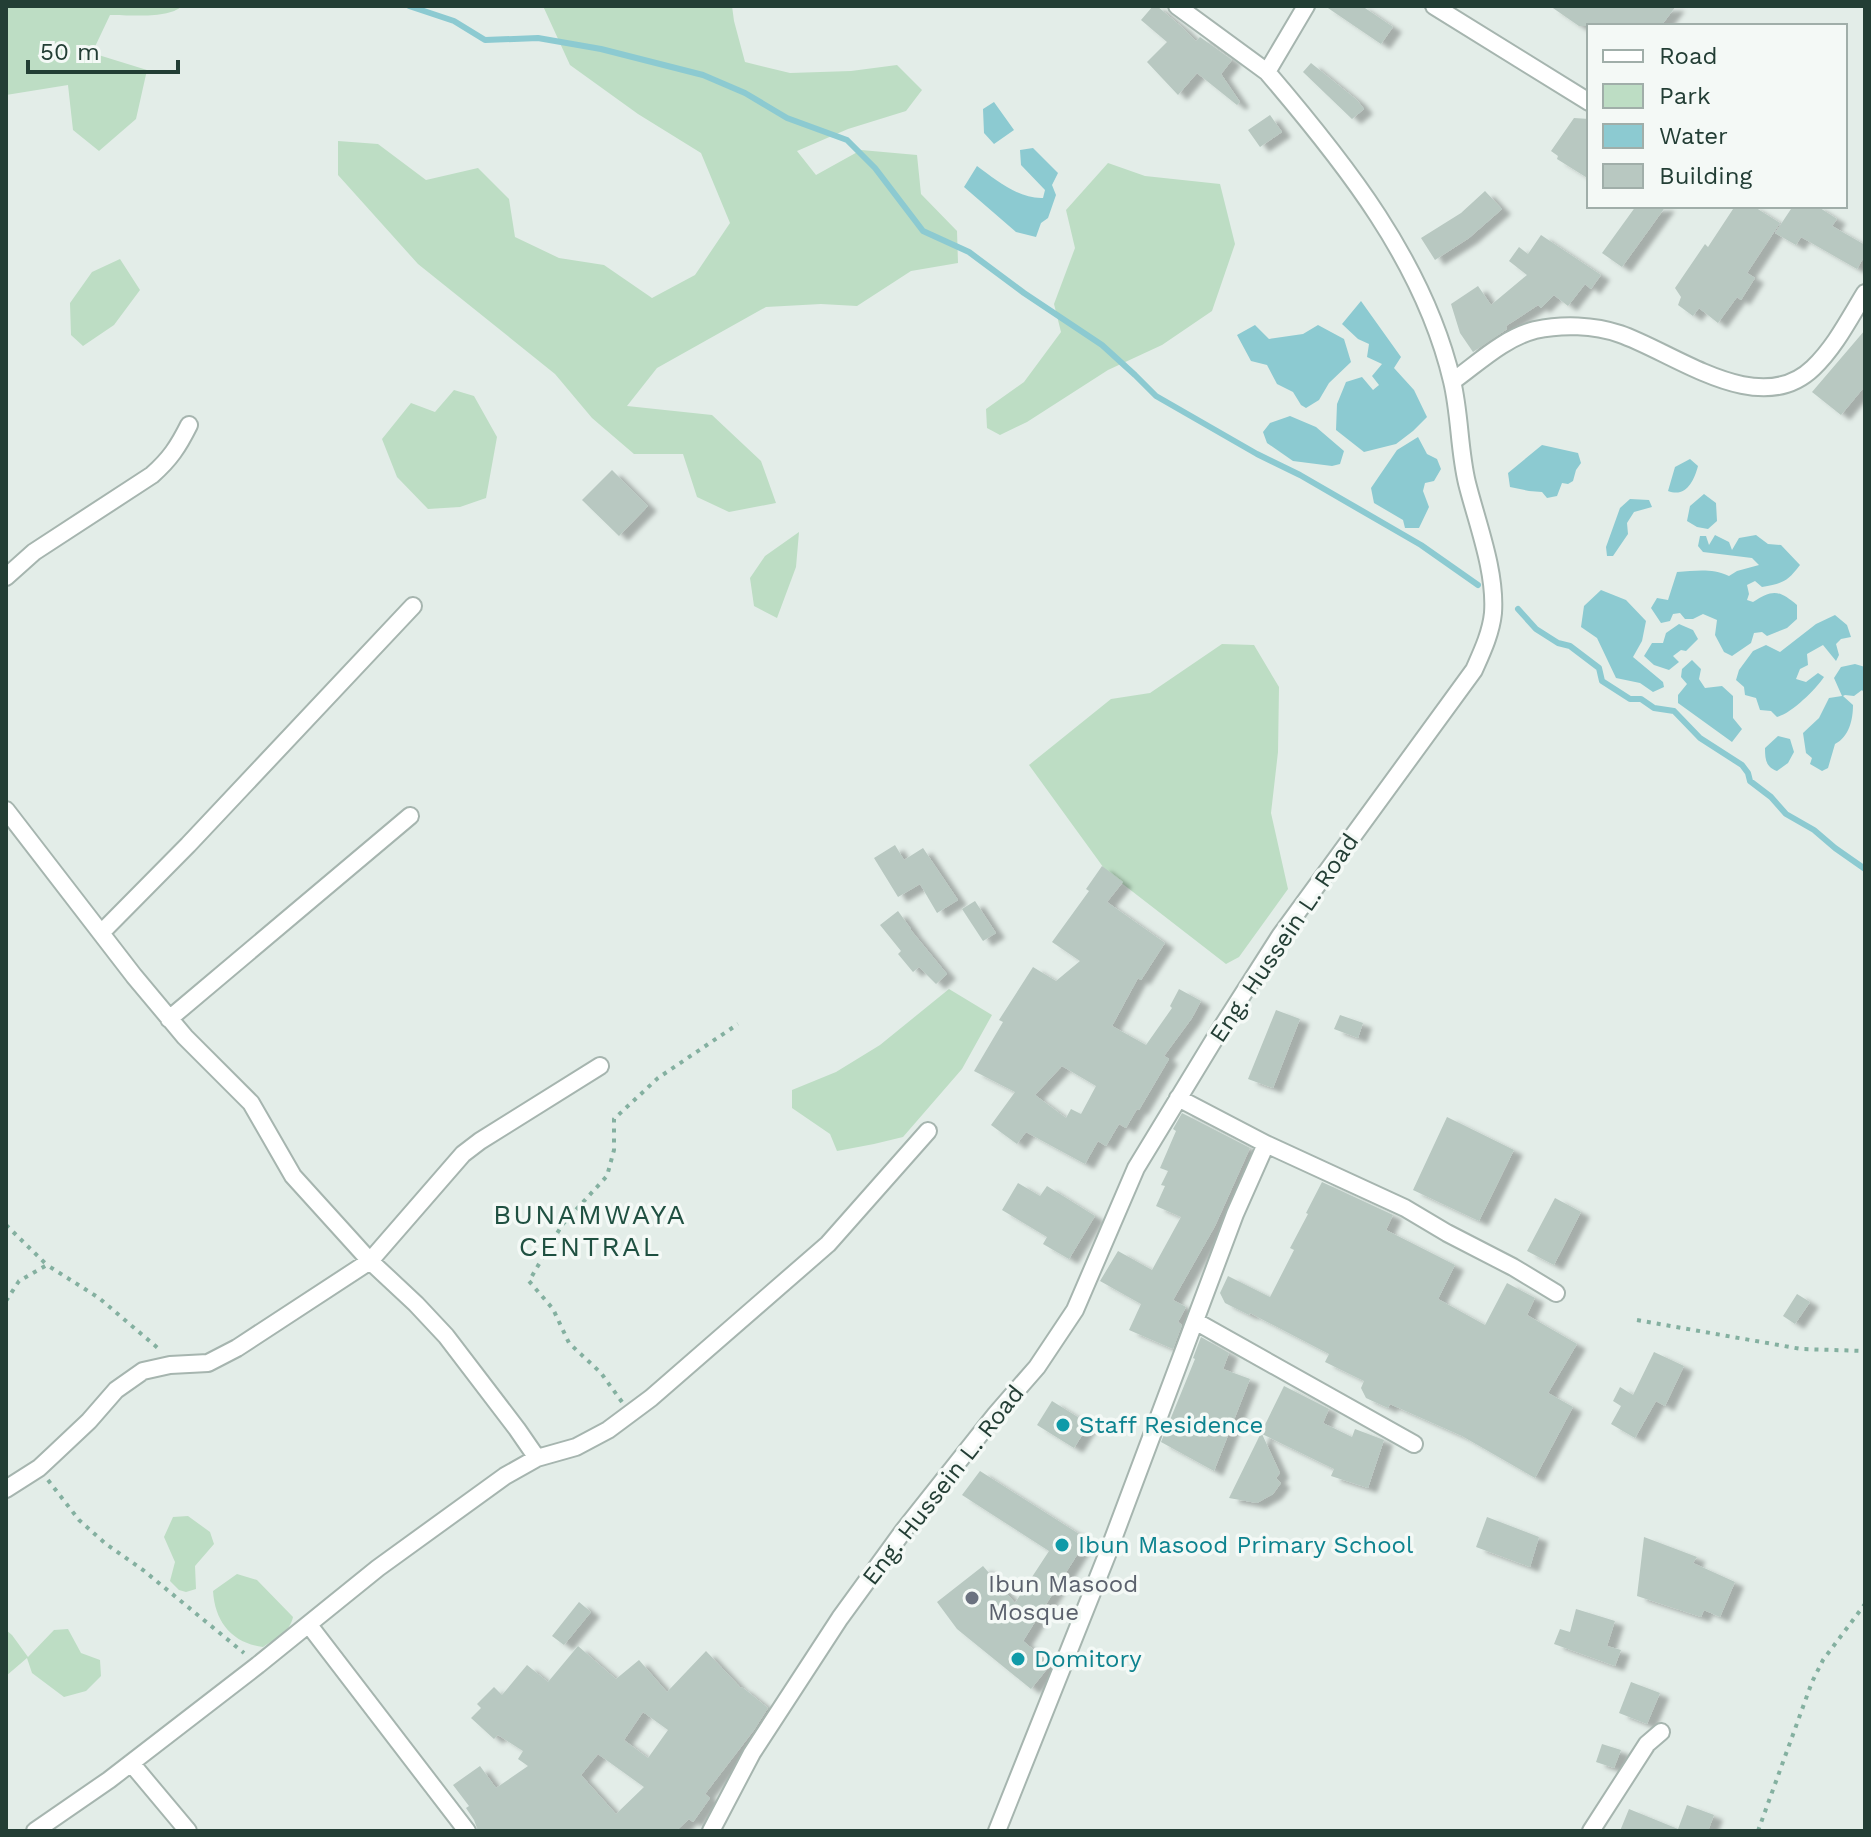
<svg xmlns="http://www.w3.org/2000/svg" width="1871" height="1837" font-family="'Work Sans',sans-serif">
<style>
.green{fill:#bdddc4}
.water{fill:#8ccad1}
.lines{fill:none;stroke-linecap:round;stroke-linejoin:round}
.stream{stroke:#8ccad1;stroke-width:6}
.building{fill:#b8c8c1;fill-rule:evenodd;filter:url(#shadow)}
.minor-casing{stroke:#a6b5af;stroke-width:20}
.path{stroke:#84b0a0;stroke-width:4;stroke-dasharray:4 6;stroke-linecap:butt}
.minor{stroke:#fff;stroke-width:16}
.culture-dot{fill:#0f9aa8;stroke:#f4f9f6;stroke-width:3}
.worship-dot{fill:#6b7280;stroke:#f4f9f6;stroke-width:3}
.labels{text-anchor:middle;dominant-baseline:central;stroke-width:7;stroke-linejoin:round;paint-order:stroke}
.street-label{font-size:24px;fill:#233e35;stroke:#f4f9f6}
.culture-label{font-size:24px;fill:#0d838f;stroke:#f4f9f6;text-anchor:start}
.worship-label{font-size:24px;fill:#5b616d;stroke:#f4f9f6;text-anchor:start}
.quarter-label{font-size:28px;letter-spacing:2px;fill:#1f5041;stroke:#f4f9f6}
</style>
<defs>
<filter id="shadow"><feDropShadow dx="9" dy="5" stdDeviation="2" flood-color="#0004"/></filter>
</defs>
<rect width="100%" height="100%" fill="#e3ede8"/>
<!-- green -->
<path class="green" d="M6,6H182C169,19 129,15 110,15L92,53L147,70L136,119L99,151L73,130L68,85L6,95Z
M543,6H732L734,21L745,62L790,73L851,71L897,65L922,90L906,111L848,129L797,151L816,175L861,150L917,155L921,194L957,231L958,263L911,271L857,306L821,304L766,307L657,368L627,406L712,415L761,461L776,503L729,512L697,497L683,454H634L592,418L555,374L418,264L338,175V141L378,144L426,180L478,168L509,199L515,237L559,258L604,265L652,298L695,275L730,223L701,153L638,114L570,65Z
M1108,163L1145,176L1220,184L1235,244L1212,311L1162,345L1108,370L1027,422L1000,435L987,428L986,409L1024,382L1061,332L1054,304L1075,248L1066,210Z
M120,259L140,290L114,325L83,346L71,335L70,303L92,272Z
M454,390L474,396L497,437L486,498L460,507L428,509L397,477L382,439L411,403L435,412Z
M799,532L796,567L777,618L754,606L750,578L765,556Z
M1222,644L1254,645L1279,687L1278,752L1271,813L1288,889L1239,957L1226,964L1106,871L1029,765L1111,699L1150,693Z
M949,989L992,1015L962,1069L903,1137L874,1144L837,1151L830,1134L792,1108V1090L836,1072L880,1045Z
M188,1516L210,1532L214,1544L195,1566L196,1589L186,1592L179,1590L170,1581L175,1562L164,1537L173,1517Z
M237,1574L257,1580L293,1617C290,1632 275,1639 263,1647C232,1643 215,1622 213,1591Z
M68,1629L81,1653L100,1660L101,1676L86,1691L64,1697L32,1673L27,1658L6,1676V1630L12,1635L28,1657L54,1630Z"/>
<!-- water -->
<path class="water" d="M994,102L1014,130L994,144L984,133L983,109Z
M1033,148L1058,173L1052,185L1056,195L1048,218L1041,223L1036,237L1016,232L964,187L977,166C996,180 1019,199 1043,198L1045,190L1021,165L1020,150Z
M1361,301L1401,357L1394,368L1414,390L1427,417L1413,431L1396,444L1364,452L1336,430L1337,404L1346,382L1362,377L1373,390L1379,385L1372,376L1382,364L1367,357L1369,344L1358,339L1342,324Z
M1255,325L1269,339L1303,334L1318,325L1344,339L1351,362L1329,383L1319,400L1306,408L1301,405L1293,392L1277,384L1267,365L1251,361L1237,335Z
M1290,416L1316,427L1344,451L1340,464L1332,466L1293,461L1267,443L1263,432L1270,423Z
M1418,437L1427,454L1437,459L1441,469L1434,481L1425,483L1423,491L1429,507L1419,528H1405L1403,520L1374,503L1371,488L1397,450Z
M1542,445L1578,453L1581,463L1576,470L1573,481L1568,484L1562,483L1557,496L1547,498L1542,492L1529,491L1510,487L1508,473Z
M1690,459L1698,466C1694,481 1686,498 1668,491L1675,467Z
M1704,494L1716,503L1717,521L1708,529L1697,527L1687,521L1690,506Z
M1630,499L1649,500L1652,507L1634,512L1627,523L1628,534L1613,556H1607L1606,547L1620,508Z
M1715,535L1729,542L1732,550L1739,538L1756,535L1768,544L1781,545L1800,565C1787,582 1783,583 1762,587L1755,581L1747,585L1749,594L1747,600L1753,602C1773,589 1779,590 1797,605V619L1787,628L1767,636L1762,632L1754,633L1751,643L1732,656L1724,652L1715,635L1717,620L1703,614L1693,619H1685L1680,613L1673,614L1670,621L1661,623L1651,608L1657,598L1668,600L1677,572C1696,571 1711,568 1729,576L1737,571L1759,565L1752,558L1703,552L1698,546L1700,536H1706L1709,545Z
M1601,590L1626,600L1646,621L1642,641L1633,657L1663,682L1664,687L1653,692L1640,683L1616,678L1597,638L1581,627L1584,606Z
M1835,615L1847,625L1851,637L1841,639L1836,644L1839,655L1836,661L1823,645L1807,654L1808,665L1800,669L1796,679L1806,682L1818,673L1824,677C1815,690 1792,713 1777,717L1771,711L1760,710L1756,698L1745,695L1744,687L1736,680L1739,670L1753,651L1766,645L1780,652L1816,624Z
M1679,624L1693,630L1698,639L1686,651L1681,650L1673,656L1679,662L1669,670L1654,665L1644,656L1652,643H1663L1666,633Z
M1692,660L1701,669L1699,679L1705,688L1722,686L1733,696V718L1742,729L1732,742L1678,703V695L1687,684L1681,677L1682,669Z
M1855,664L1865,667V694L1862,690L1854,696L1845,695L1843,696L1853,705C1853,720 1849,737 1835,744L1828,768L1822,771L1810,764L1812,758L1806,753L1803,733L1819,718L1829,698L1842,696L1834,678L1841,667Z
M1778,736L1790,739L1794,752L1788,763L1777,771C1766,767 1765,760 1765,748Z"/>
<g class="lines">
<!-- stream -->
<path class="stream" d="M409,6L454,21L485,40L538,38L601,49L703,75L745,93L787,118L847,140L875,168L923,231L969,252L1024,293L1102,345L1135,375L1156,396L1257,454L1300,475L1421,545L1478,585
M1518,609L1536,629L1558,643L1570,646L1599,668L1602,681L1630,699H1641L1654,708L1674,711L1700,738L1742,765L1748,773L1750,781L1771,797L1786,814L1814,830L1835,848L1865,869"/>
</g>
<!-- building -->
<path class="building" d="M1153,6H1157L1183,28L1196,41L1200,37L1232,60L1221,74L1240,102L1237,105L1197,73L1178,95L1147,62L1167,42L1141,20Z
M1325,6H1362L1393,27L1381,44Z
M1550,6H1676L1661,26H1579Z
M1311,63L1357,100L1364,109L1352,119L1303,72Z
M1270,115L1282,132L1260,147L1248,130Z
M1574,118L1589,119V179L1557,159L1558,156L1551,151Z
M1485,191L1502,209L1469,238L1435,260L1421,238L1461,213Z
M1636,206H1666L1622,267L1602,253Z
M1735,206H1753L1780,223L1747,273L1755,278L1741,300L1737,297L1718,323L1699,308L1693,316L1678,305L1681,297L1675,288L1705,244L1708,247Z
M1793,206H1817L1837,219L1832,226L1865,245V255L1857,269L1801,237L1796,245L1775,233Z
M1541,235L1601,275L1591,289L1585,284L1568,306L1554,295L1541,308L1538,305L1506,326L1507,329L1473,352L1460,333L1451,304L1478,286L1491,305L1527,275L1509,261L1519,247L1528,254Z
M1865,330V386L1841,415L1812,392Z
M612,470L648,506L619,536L582,500Z
M895,845L904,860L923,848L958,900L937,913L920,884L898,897L874,858Z
M1102,866L1123,882L1107,902L1165,943L1141,980L1138,978L1112,1026L1146,1045L1172,1008L1170,1006L1179,989L1201,1001L1192,1018L1164,1056L1169,1059L1139,1110L1137,1109L1126,1128L1119,1124L1106,1146L1098,1141L1085,1164L1026,1132L1017,1144L991,1125L1015,1092L974,1071L1003,1022L999,1020L1033,967L1056,981L1080,961L1052,942L1089,891L1086,889ZM1062,1066L1096,1086L1081,1114L1071,1109L1066,1118L1035,1095Z
M975,901L996,933L983,941L962,909Z
M898,911L911,929H910L947,974L936,984L919,967L913,972L898,954L901,951L880,925Z
M1276,1010L1300,1019L1273,1088L1248,1079Z
M1340,1015L1363,1023L1358,1038L1334,1029Z
M1182,1113L1250,1148L1215,1226L1173,1300L1186,1307L1178,1322L1182,1325L1173,1349L1129,1330L1141,1304L1100,1281L1118,1251L1152,1270L1181,1217L1156,1206L1165,1186L1161,1185L1168,1171L1160,1168L1176,1131L1173,1129Z
M1447,1117L1514,1150L1479,1221L1413,1190Z
M1322,1182L1393,1215L1386,1230L1455,1265L1438,1299L1485,1325L1507,1283L1535,1298L1527,1315L1577,1344L1548,1393L1573,1407L1535,1478L1462,1436L1390,1404L1388,1408L1366,1398L1361,1388L1364,1381L1325,1362L1329,1354L1250,1313L1249,1315L1225,1303L1220,1293L1228,1276L1270,1297L1294,1250L1290,1248L1308,1214L1306,1213Z
M1018,1183L1040,1196L1047,1186L1095,1216L1069,1259L1043,1244L1047,1237L1002,1210Z
M1555,1198L1581,1212L1554,1265L1527,1251Z
M1797,1294L1810,1302L1795,1324L1783,1316Z
M1201,1337L1229,1353L1223,1369L1250,1379L1214,1471L1161,1442L1195,1359L1193,1358Z
M1654,1352L1684,1366L1665,1406L1656,1401L1635,1438L1611,1424L1621,1406L1613,1401L1620,1387L1633,1395Z
M1284,1386L1329,1409L1323,1423L1352,1437L1355,1429L1384,1440L1368,1488L1331,1476L1334,1469L1262,1434L1280,1473L1276,1478L1281,1483L1273,1494L1257,1503L1229,1498Z
M1052,1401L1089,1424L1074,1448L1037,1425Z
M980,1471L1087,1539L1023,1641L1051,1664L1031,1689L957,1629L937,1602L983,1566L1015,1603L1049,1551L962,1495Z
M1487,1517L1539,1537L1530,1567L1476,1547Z
M1644,1537L1697,1557L1693,1563L1735,1582L1720,1617L1704,1610L1701,1617L1637,1596Z
M579,1602L591,1612L564,1645L552,1636Z
M1576,1609L1615,1621L1607,1646L1621,1650L1615,1666L1554,1644L1560,1629L1570,1632Z
M578,1646L616,1679L639,1660L667,1692L706,1651L741,1688L742,1687L768,1708L754,1730L705,1794L710,1798L693,1822L689,1819L676,1831H478L474,1820L466,1808L469,1806L453,1785L480,1766L496,1788L528,1766L518,1759L523,1751L498,1735L494,1739L471,1718L481,1708L477,1704L494,1687L502,1695L527,1665L548,1682ZM643,1712L668,1730L648,1758L624,1740ZM598,1754L644,1787L616,1814L581,1775Z
M1631,1682L1660,1693L1647,1724L1619,1713Z
M1602,1744L1621,1750L1614,1768L1596,1762Z
M1687,1805L1714,1815L1708,1831H1620L1629,1809L1678,1829Z"/>
<g class="lines">
<!-- minor casing -->
<g class="minor-casing">
<path id="minor" d="M1177,6L1267,72
M1434,6L1589,102
M1453,381C1478,363 1504,338 1535,330C1562,324 1594,325 1620,334C1675,353 1759,420 1813,368C1835,347 1849,319 1865,293
M6,577L34,552L152,475C170,459 178,447 189,425
M6,810L134,976L185,1037L251,1103L293,1176L370,1261L416,1304L446,1336L517,1429L537,1458
M101,933L188,845L413,606
M169,1019L410,816
M1266,1144L1405,1208L1447,1233L1513,1267L1556,1293
M1195,1321L1414,1444
M6,1489L39,1468L54,1454L89,1421L116,1390L143,1371L170,1365L208,1363L237,1348L370,1261L463,1154L480,1141L600,1066
M309,1625L467,1831
M131,1763L188,1831
M35,1831L109,1780L258,1665L378,1568L505,1476L537,1458L576,1447L608,1430L651,1398L828,1244L928,1131
M711,1831L752,1753L840,1618L904,1530L996,1414L1037,1367L1075,1310L1136,1168L1220,1030L1280,936L1474,670C1482,652 1491,633 1493,613C1496,571 1477,523 1467,483C1459,450 1460,414 1452,381C1424,262 1344,162 1267,72L1306,6
M997,1831L1107,1555L1235,1214L1266,1144L1178,1098
M1591,1831L1647,1744L1661,1732"/>
</g>
<!-- path -->
<path class="path" d="M6,1225L47,1265
M6,1301L19,1281L47,1265L99,1298L159,1349
M1637,1320L1801,1349L1865,1351
M622,1402L601,1373L569,1343L553,1309L529,1281L562,1225L607,1176L614,1150V1119L658,1078L738,1024
M48,1480L79,1520L106,1544L143,1570L244,1653
M1758,1831L1812,1682L1823,1660L1865,1604"/>
<!-- minor -->
<use href="#minor" class="minor"/>
</g>
<!-- markers -->
<g class="culture-dot">
<circle cx="1063" cy="1425" r="8"/>
<circle cx="1062" cy="1545" r="8"/>
<circle cx="1018" cy="1659" r="8"/>
</g>
<circle class="worship-dot" cx="972" cy="1598" r="8"/>
<g class="labels">
<!-- street labels -->
<g class="street-label">
<text transform="translate(1284 938) rotate(-56)">Eng. Hussein L. Road</text>
<text transform="translate(943 1485) rotate(-52)">Eng. Hussein L. Road</text>
</g>
<!-- culture labels -->
<g class="culture-label">
<text x="1079" y="1425">Staff Residence</text>
<text x="1078" y="1545">Ibun Masood Primary School</text>
<text x="1034" y="1659">Domitory</text>
</g>
<!-- worship labels -->
<g class="worship-label">
<text x="988" y="1584">Ibun Masood<tspan x="988" dy="28">Mosque</tspan></text>
</g>
<!-- quarter labels -->
<g class="quarter-label">
<text x="590" y="1214">BUNAMWAYA<tspan x="590" dy="32">CENTRAL</tspan></text>
</g>
</g>
<!-- border -->
<rect width="1871" height="1837" fill="none" stroke="#233e35" stroke-width="16"/>
<!-- legend -->
<rect x="1587" y="24" width="260" height="184" fill="#f4f9f6" stroke="#a0aea9" stroke-width="2"/>
<rect x="1603" y="50" width="40" height="12" fill="#ffffff" stroke="#a0aea9" stroke-width="2"/>
<text x="1659" y="64" font-size="24" fill="#233e35">Road</text>
<rect x="1603" y="84" width="40" height="24" fill="#bdddc4" stroke="#a0aea9" stroke-width="2"/>
<text x="1659" y="104" font-size="24" fill="#233e35">Park</text>
<rect x="1603" y="124" width="40" height="24" fill="#8ccad1" stroke="#a0aea9" stroke-width="2"/>
<text x="1659" y="144" font-size="24" fill="#233e35">Water</text>
<rect x="1603" y="164" width="40" height="24" fill="#b8c8c1" stroke="#a0aea9" stroke-width="2"/>
<text x="1659" y="184" font-size="24" fill="#233e35">Building</text>
<!-- scale -->
<path d="M28 60v12h150v-12" fill="none" stroke="#233e35" stroke-width="4"/>
<text x="40" y="60" font-size="24" fill="#233e35" stroke="#f4f9f6" stroke-width="6" paint-order="stroke">50 m</text>
</svg>
